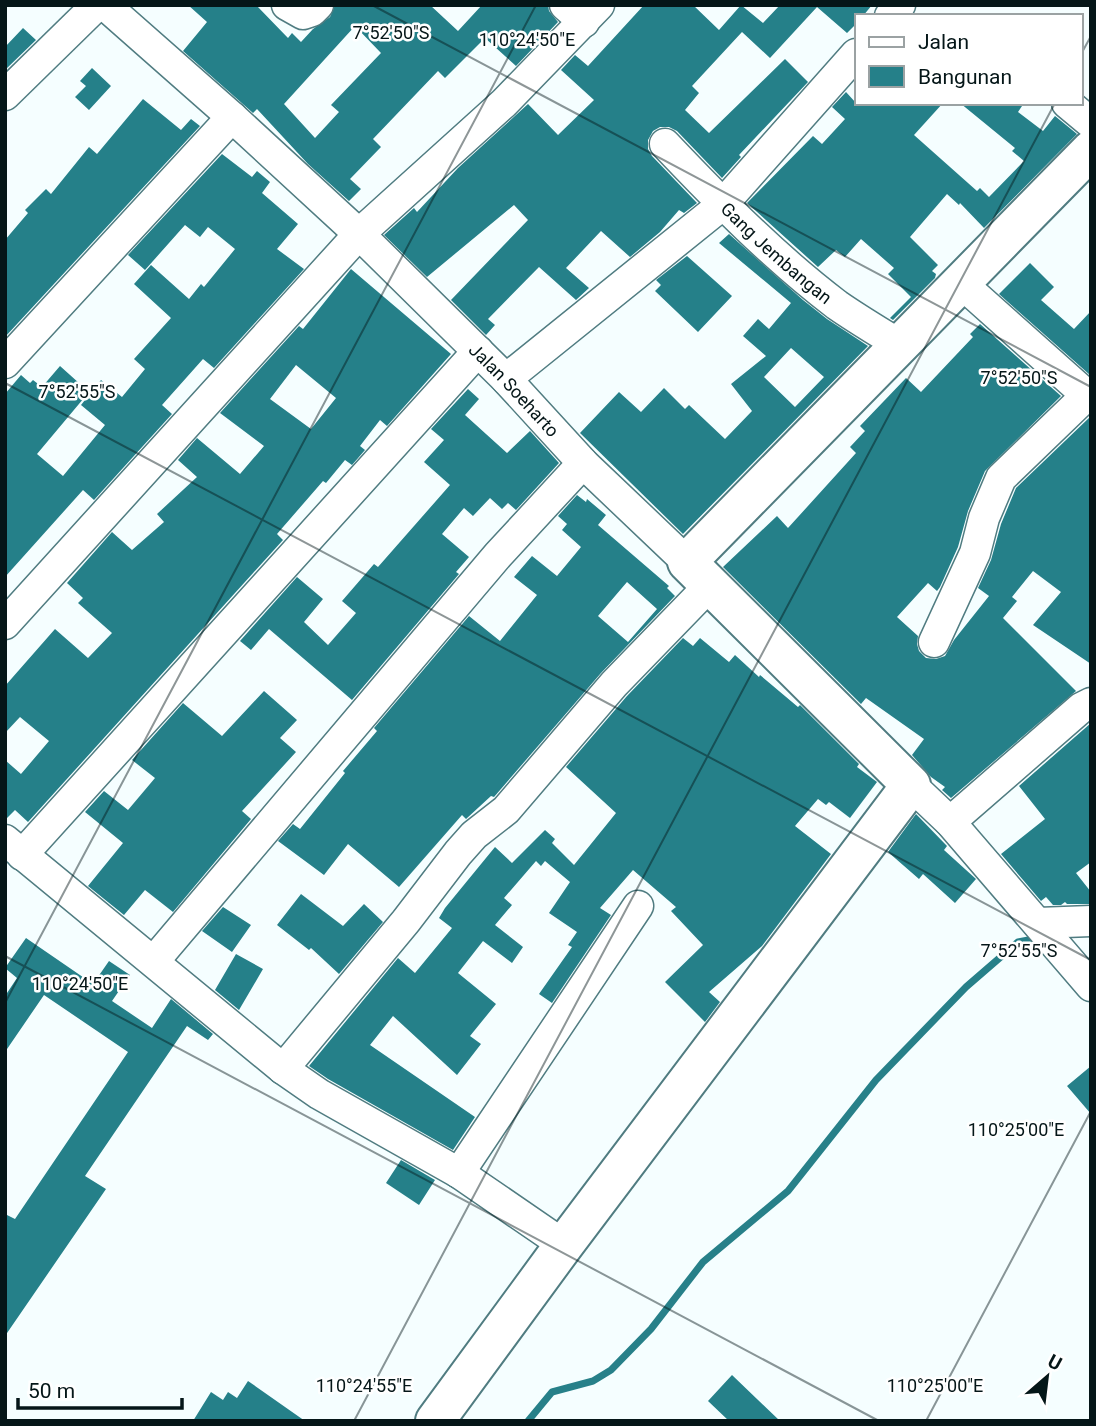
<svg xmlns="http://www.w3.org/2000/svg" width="1096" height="1426" font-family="Roboto,sans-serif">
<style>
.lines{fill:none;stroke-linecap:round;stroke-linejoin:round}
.stream{stroke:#278089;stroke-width:7}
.building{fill:#258089;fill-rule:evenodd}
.minor-casing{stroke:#507c81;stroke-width:33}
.major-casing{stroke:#507c81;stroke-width:42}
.minor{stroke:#fff;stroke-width:30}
.major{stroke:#fff;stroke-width:38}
.ticks{fill:none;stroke:#051618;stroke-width:2;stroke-opacity:0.45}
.labels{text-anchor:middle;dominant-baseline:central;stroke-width:5;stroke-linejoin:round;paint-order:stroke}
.street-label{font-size:18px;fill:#051618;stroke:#fff}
.ticks-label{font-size:18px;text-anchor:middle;fill:#051618;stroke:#fff;stroke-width:5;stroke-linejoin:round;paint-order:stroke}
</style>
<rect width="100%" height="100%" fill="#f5feff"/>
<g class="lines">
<!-- stream -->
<path class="stream" d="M528,1421L552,1392L593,1381L611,1370L651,1329L703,1262L788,1191L876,1080L966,987L1018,942L1039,938"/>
</g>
<!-- building -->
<path class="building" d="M188,5H256L288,38L292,33L301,42L313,29L330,17L335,5H430L458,31L482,5H548L549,11L558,22L516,66L485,38L445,78L438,71L373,139L381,147L350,179L361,189L349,201L308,164L257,109L253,113L183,51L207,22ZM355,26L381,53L331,105L339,112L315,138L284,104Z
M644,5H693L719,30L741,5L763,23L780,5H872L863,16H856V24L847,33L817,7L770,58L742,32L692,86L699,93L685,110L709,133L785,59L808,82L739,155L741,157L722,178L677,131L669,127H660L653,131L648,140V149L652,156L697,203L684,213L679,210L660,232L630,257L601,231L566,268L589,288L576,300L539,267L488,319L495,325L486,335L451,300L528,220L514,205L427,277L384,235L414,208L417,212L458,168L528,104L558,135L594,100L561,70L575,55L588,66Z
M23,28L36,40L5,70V47Z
M92,68L111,86L89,110L75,97L86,86L80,81Z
M846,92L856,103H943L914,135L977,191L980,188L989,197L1024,161L1012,151L1015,148L960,103H1024L1018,112L1043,131L1055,116L1077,134L984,228L960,203L959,205L947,194L910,237L938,265L932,271L936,274L935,278L893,320L890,318L911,297L888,274L894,268L861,239L845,257L836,250L818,267L747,203L813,136L822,144L845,119L832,107Z
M143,99L181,130L191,119L200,126L5,337V240L28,213L25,210L46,189L51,194L89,147L97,154Z
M222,154L252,177L257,171L270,182L262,193L298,224L277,249L304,269L214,368L203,359L162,405L172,414L94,500L83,490L5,577V394L21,375L30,383L33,380L42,387L60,366L89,392L37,454L63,476L105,425L81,405L101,380L122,397L145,369L134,359L171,318L134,284L151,265L189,299L201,284L204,287L235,249L208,227L200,237L185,225L145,270L128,255Z
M729,234L803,300L827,319L868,346L683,534L580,433L619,392L641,412L664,388L685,409L689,405L725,439L752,411L731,384L766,356L743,336L758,319L769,329L791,303L719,243ZM791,348L824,377L795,407L764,377Z
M687,256L732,296L698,332L655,291L661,285L656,280Z
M1030,263L1054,287L1041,300L1074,329L1091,311L1090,375L999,294Z
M351,269L451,354L387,426L380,420L360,446L365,450L352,465L345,460L326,483L323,481L277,534L283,540L28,822L15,810L5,820V760L21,774L49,741L20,717L5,733V686L55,629L88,658L112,633L78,603L83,598L67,583L112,532L132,550L164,522L157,514L197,477L178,460L197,438L240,474L264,446L220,413L299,326L303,329ZM296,365L336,398L311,429L270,399Z
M980,324L1061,396L985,471L968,511L958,547L940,587L937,591L928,583L897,617L918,636L917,644L919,651L926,658L936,659L945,656L954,640L989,596L978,588L991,560L1001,524L1016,488L1091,416V664L1033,625L1061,592L1033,571L1012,597L1017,601L1003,618L1076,691L951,798L942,790L945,787L931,777L912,755L924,739L866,698L861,704L723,567L777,516L788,528L856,453L850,447L865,431L860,426L906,378L921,392L973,337L970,334Z
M468,389L479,399L465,415L507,453L530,431L559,463L516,510L508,503L502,509L490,498L473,516L464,508L442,534L469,557L456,572L459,574L352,700L269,629L251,650L240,641L297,577L323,599L304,622L328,645L356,613L342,601L374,564L378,567L450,485L424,462L444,440L431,429Z
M577,495L586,502L587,499L606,515L598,525L669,586L667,588L675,596L601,673L494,797L491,796L466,819L462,815L399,887L348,844L324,875L278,841L293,824L300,829L345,773L343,771L377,731L374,728L469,616L500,641L537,595L514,577L532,556L557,576L581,547L562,530L567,524L558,516ZM627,582L657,609L628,642L598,616Z
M683,638L693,646L700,638L729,662L735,655L759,677L760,675L798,707L800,705L859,764L857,767L877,782L850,818L829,802L826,805L818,799L795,826L831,854L762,946L709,992L720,1002L705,1022L665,982L703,945L671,911L676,907L633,870L600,908L611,915L552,1003L539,994L572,947L568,945L577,932L549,913L570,882L545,861L541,866L536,861L504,898L512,905L495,925L523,947L512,963L483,941L458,973L496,1004L470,1036L481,1044L457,1075L393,1016L370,1045L475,1117L453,1150L328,1079L309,1066L398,958L415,973L452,928L439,918L445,908L495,847L512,863L545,830L555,839L552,843L574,865L616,813L566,767L627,696Z
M264,691L297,720L280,738L296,752L242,811L251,819L173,912L145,890L124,915L88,886L123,843L85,812L104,791L128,810L155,778L132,760L183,703L222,736Z
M1091,723V862L1076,873L1091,892V904H1067L1065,902L1061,905H1053L1046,897L1041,901L1001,854L1045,819L1019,786Z
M916,814L947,846L944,850L976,879L955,903L923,874L919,879L888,852Z
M301,894L343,926L364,904L383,922L339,974L311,948L309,950L277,925Z
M223,907L251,925L232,952L202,931Z
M26,938L93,984L109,961L130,975L112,1001L152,1028L171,999L213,1034L208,1040L187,1026L85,1176L106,1189L5,1336V1214L15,1219L128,1052L44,995L5,1052V996L17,978L5,968Z
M236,954L263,969L239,1010L215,990Z
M1091,1066V1114L1067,1086Z
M401,1160L435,1180L419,1205L386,1183Z
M732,1375L780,1421H729L708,1401Z
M248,1381L305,1421H193L211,1392L223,1400L228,1392L237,1398Z"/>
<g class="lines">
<!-- minor casing -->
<g class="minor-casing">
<g id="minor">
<path id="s1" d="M105,5L232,117L359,234L506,379L583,463L687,562"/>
<path d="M287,5L303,14L312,11L318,5"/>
<path d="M565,5L584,22"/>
<path d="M890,16L900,5"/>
<path d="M5,95L97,5"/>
<path d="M1067,103L1091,123"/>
<path id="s2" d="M665,144C719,201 774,257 837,305C857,319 879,332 900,345"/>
<path d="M961,283L1091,399"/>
<path d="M5,363L232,117"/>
<path d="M506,379L722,205L856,54"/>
<path d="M5,624L359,234L504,103L599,5"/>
<path d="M934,642L975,553L984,518L1001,478L1087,395"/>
<path d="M911,785L950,822L1091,986"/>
<path d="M950,822L1081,708L1091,703"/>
<path d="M5,840L283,1069L319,1094L459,1173L564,1245"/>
<path d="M22,855L478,351"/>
<path d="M1038,923L1091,921"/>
<path d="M154,961L498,555L583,463"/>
<path d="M283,1069L406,921L458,853L474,835L506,810L614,684L710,585"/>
<path d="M459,1173L638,906"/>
</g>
</g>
<!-- major casing -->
<g class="major-casing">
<path id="major" d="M435,1421L564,1245L911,785L687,562L1091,150"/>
</g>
<!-- minor -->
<use href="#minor" class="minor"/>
<!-- major -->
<use href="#major" class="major"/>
</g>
<!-- ticks -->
<path class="ticks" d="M372,5L1091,387M1080,56L1091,36M5,383L1091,960M5,956L879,1421M5,1003L536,5M354,1421L1055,103M926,1421L1091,1111"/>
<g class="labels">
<!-- street labels -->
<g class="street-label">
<text stroke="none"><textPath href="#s2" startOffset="156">Gang Jembangan</textPath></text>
<text stroke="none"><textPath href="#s1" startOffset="562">Jalan Soeharto</textPath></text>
</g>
</g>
<g class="ticks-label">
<text x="391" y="39">7°52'50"S</text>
<text x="527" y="46">110°24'50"E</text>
<text x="1019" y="384">7°52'50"S</text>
<text x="77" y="398">7°52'55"S</text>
<text x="1019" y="957">7°52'55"S</text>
<text x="80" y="990">110°24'50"E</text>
<text x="1016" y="1136">110°25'00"E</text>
<text x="364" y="1392">110°24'55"E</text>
<text x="935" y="1392">110°25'00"E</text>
</g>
<!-- border -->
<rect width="1096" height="1426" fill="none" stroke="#051618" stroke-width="14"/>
<!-- legend -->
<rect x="855" y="14" width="228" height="91" fill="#ffffff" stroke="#9ba2a3" stroke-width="2"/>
<rect x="869" y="37" width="35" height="10" fill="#ffffff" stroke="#9ba2a3" stroke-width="2"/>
<text x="918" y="49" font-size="21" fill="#051618">Jalan</text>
<rect x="869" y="66" width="35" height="21" fill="#258089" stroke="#9ba2a3" stroke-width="2"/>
<text x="918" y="84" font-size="21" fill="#051618">Bangunan</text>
<!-- north arrow -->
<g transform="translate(1047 1377) rotate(28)" stroke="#ffffff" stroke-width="5" paint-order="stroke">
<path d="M0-5L12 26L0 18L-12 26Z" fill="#051618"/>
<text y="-10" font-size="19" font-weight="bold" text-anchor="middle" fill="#051618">U</text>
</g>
<!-- scale -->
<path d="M18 1398v10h164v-10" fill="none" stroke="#051618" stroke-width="3.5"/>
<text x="28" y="1398" font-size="21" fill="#051618" stroke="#ffffff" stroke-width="5" paint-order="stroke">50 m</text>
</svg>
